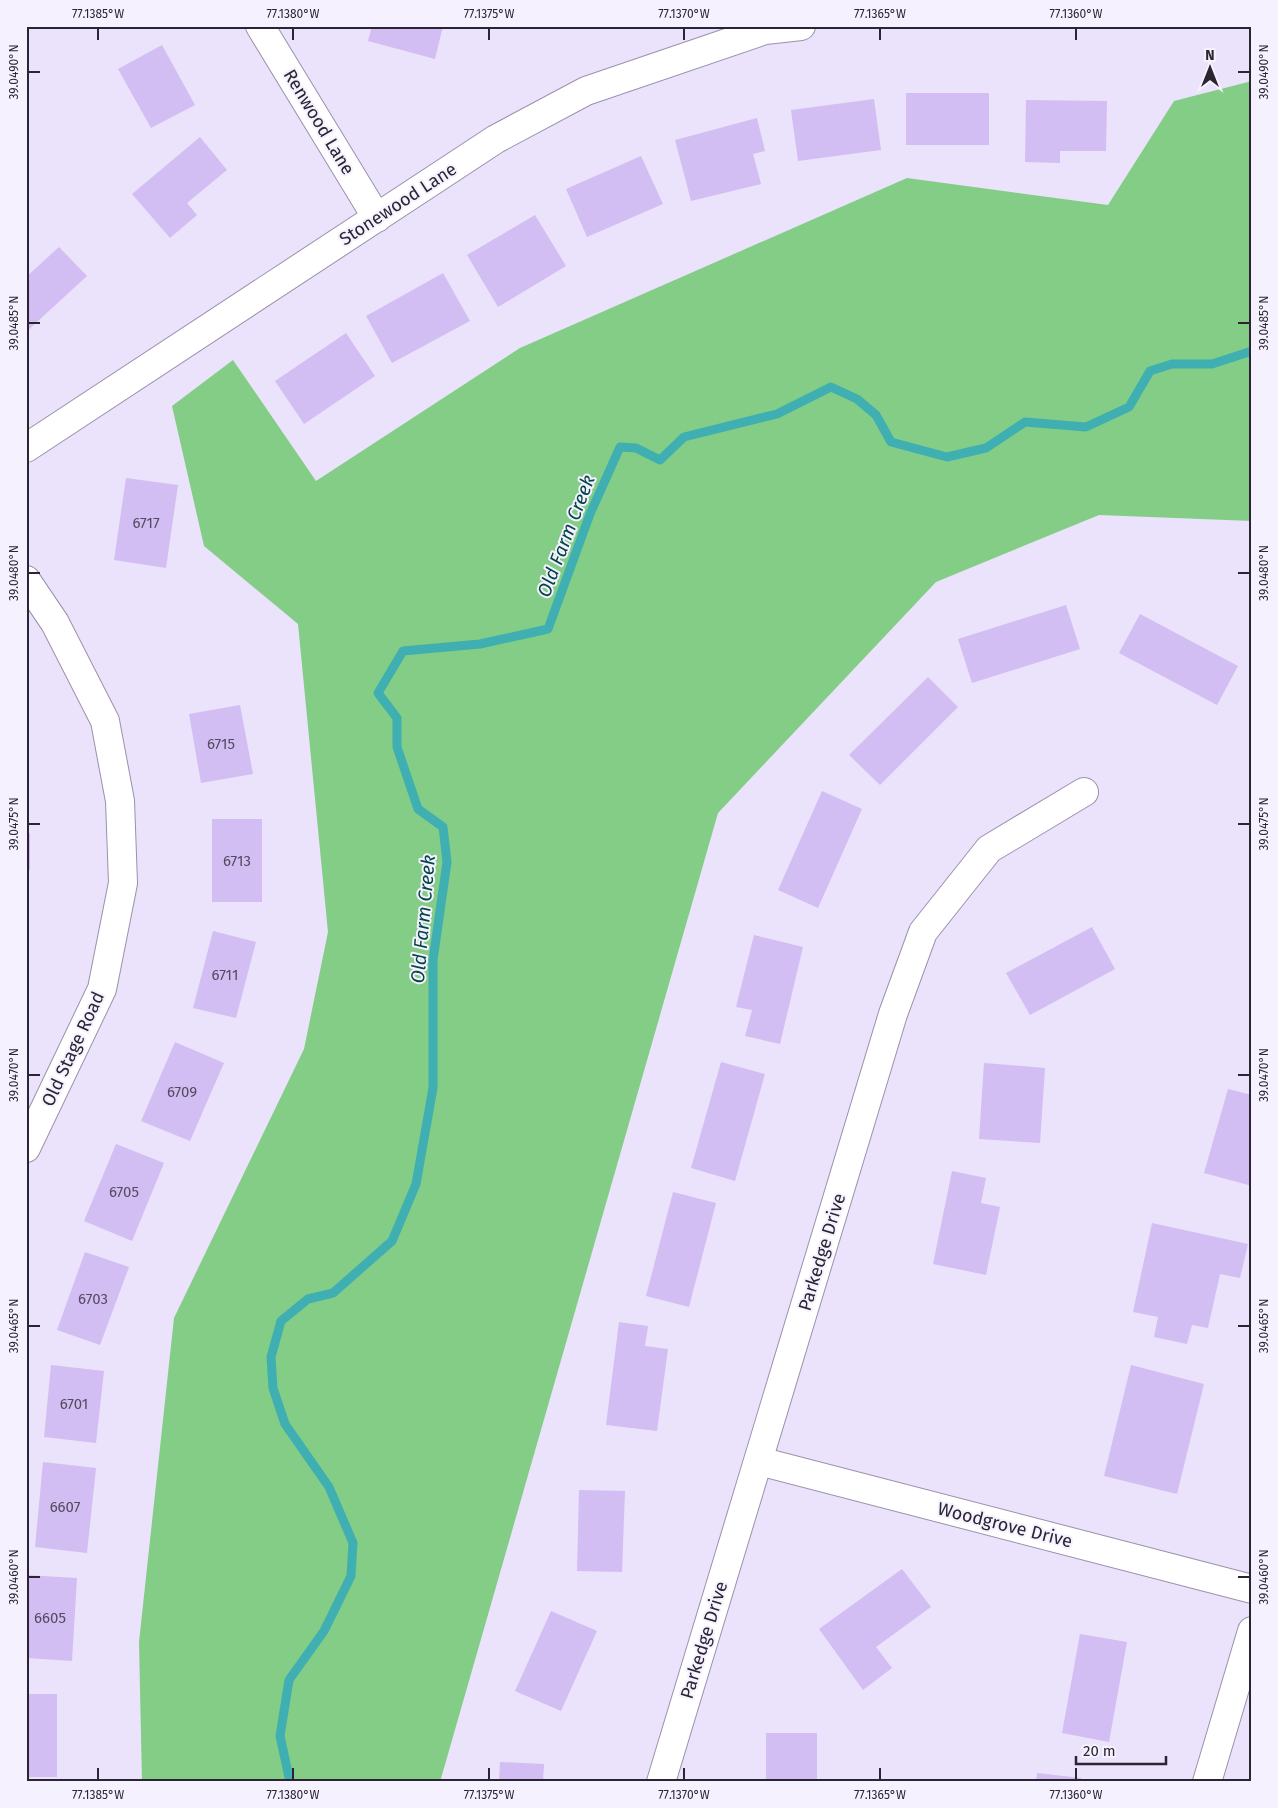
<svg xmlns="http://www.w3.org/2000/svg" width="1278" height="1808" font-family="'Fira Sans',sans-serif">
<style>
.forest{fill:#83cd87}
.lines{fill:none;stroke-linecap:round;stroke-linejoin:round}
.stream{stroke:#40afb2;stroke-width:9}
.building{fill:#d2bef2}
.street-casing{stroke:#9b91ad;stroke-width:30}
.secondary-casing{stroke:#9b91ad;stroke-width:30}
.street{stroke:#fff;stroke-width:28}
.secondary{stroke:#fff;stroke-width:28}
.ticks{fill:none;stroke:#2a2531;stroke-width:2}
.labels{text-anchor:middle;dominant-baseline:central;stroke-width:4;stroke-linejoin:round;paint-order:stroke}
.number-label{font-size:15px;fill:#544b61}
.street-label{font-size:18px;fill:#2a2531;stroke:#f6f1fe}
.water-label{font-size:19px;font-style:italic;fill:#004547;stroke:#f6f1fe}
.neatline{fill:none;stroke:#2a2531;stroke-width:2}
.ticks-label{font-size:12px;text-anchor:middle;fill:#2a2531}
</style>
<rect width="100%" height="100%" fill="#ebe2fb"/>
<!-- forest -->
<path class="forest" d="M1252,81V521L1099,515L936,582L718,813L440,1782H142L139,1642L174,1318L304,1049L328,932L298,624L204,546L172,406L233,360L316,481L520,348L907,178L1108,205L1174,101Z"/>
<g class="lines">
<!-- stream -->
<path class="stream" d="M290,1782L280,1736L289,1680L324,1631L351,1576L353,1543L329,1487L285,1424L273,1388L271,1357L281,1321L308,1299L333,1293L392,1241L416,1184L433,1088V960L447,862L443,827L418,809L397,747V718L378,693L403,651L480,644L548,629L590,514L620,447L636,448L660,460L684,437L777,414L831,387L857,399L876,415L891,442L947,457L986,448L1025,422L1086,427L1129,407L1150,371L1172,364H1212L1252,351"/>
</g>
<!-- building -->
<path class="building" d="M372,26H443L435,59L368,41Z
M162,45L195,105L151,128L118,69Z
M906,93H989V145H906Z
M874,99L881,150L798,161L791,110Z
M1026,100L1107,101L1106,151H1060V163L1025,162Z
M757,118L765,151L753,154L761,184L691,201L675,140Z
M200,137L227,170L187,203L197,215L170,238L132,194Z
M641,156L663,204L587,237L566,189Z
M535,215L566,266L498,307L467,255Z
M59,247L87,276L26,332V277Z
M443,273L470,321L392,363L366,316Z
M346,333L375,376L304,424L275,381Z
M126,478L178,485L166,568L114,560Z
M1066,605L1080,649L972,683L958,639Z
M1140,614L1238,666L1217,705L1119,653Z
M928,677L958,707L880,785L849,755Z
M240,705L253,774L201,783L189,714Z
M822,791L862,809L818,908L778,890Z
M212,819H262V902H212Z
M26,833H30V870H26Z
M1092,927L1115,969L1030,1015L1006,973Z
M213,931L256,942L236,1018L193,1008Z
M754,935L803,947L780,1044L745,1036L752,1010L736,1007Z
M175,1042L224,1063L190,1141L141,1121Z
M721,1062L765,1074L735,1181L691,1168Z
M984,1063L1045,1068L1040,1143L979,1139Z
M1228,1089L1252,1095V1186L1204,1173Z
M116,1144L164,1163L132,1241L84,1221Z
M952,1171L986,1178L981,1203L1000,1207L986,1275L933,1264Z
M673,1192L716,1203L689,1307L646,1296Z
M1152,1223L1248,1244L1240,1278L1220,1274L1208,1328L1192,1325L1187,1344L1154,1337L1158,1317L1133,1312Z
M85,1252L129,1267L100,1345L57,1330Z
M619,1322L648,1326L645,1346L668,1349L657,1431L606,1425Z
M51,1365L104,1371L96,1443L44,1437Z
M1131,1365L1204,1384L1177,1494L1104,1476Z
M43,1462L96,1468L87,1553L35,1547Z
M579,1490L625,1491L622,1572L577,1571Z
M902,1569L931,1607L876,1647L892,1668L863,1690L819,1629Z
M26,1575L77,1578L72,1661L26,1658Z
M551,1611L597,1631L561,1711L515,1691Z
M1080,1634L1127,1642L1109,1742L1062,1733Z
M26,1694H57V1777H26Z
M766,1733H817V1782H766Z
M500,1762L544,1764L543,1782H499Z
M1037,1773L1081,1778V1782H1036Z"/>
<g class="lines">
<!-- street casing -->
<g class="street-casing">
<path id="street" d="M260,26L377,218
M26,448L496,139L586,91L765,30L801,26
M759,1461L1252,1589
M661,1782L893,1014L923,932L989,849L1084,792
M1207,1782L1252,1631"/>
</g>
<!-- secondary casing -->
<g class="secondary-casing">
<path id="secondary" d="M26,580L55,623L105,721L120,801L123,883L102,989L26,1148"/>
</g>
<!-- street -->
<use href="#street" class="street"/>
<!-- secondary -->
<use href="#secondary" class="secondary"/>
</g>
<!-- ticks -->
<path class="ticks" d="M98,28V40M293,28V40M489,28V40M684,28V40M880,28V40M1076,28V40M28,72H40M1238,72H1250M28,323H40M1238,323H1250M28,573H40M1238,573H1250M28,824H40M1238,824H1250M28,1075H40M1238,1075H1250M28,1326H40M1238,1326H1250M28,1577H40M1238,1577H1250M98,1768V1780M293,1768V1780M489,1768V1780M684,1768V1780M880,1768V1780M1076,1768V1780"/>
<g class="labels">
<!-- number labels -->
<g class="number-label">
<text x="146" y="523">6717</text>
<text x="221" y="744">6715</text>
<text x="237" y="861">6713</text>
<text x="225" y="975">6711</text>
<text x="182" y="1092">6709</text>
<text x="124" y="1192">6705</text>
<text x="93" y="1299">6703</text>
<text x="74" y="1404">6701</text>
<text x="65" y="1507">6607</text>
<text x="50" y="1618">6605</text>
</g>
<!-- street labels -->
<g class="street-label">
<text transform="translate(319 122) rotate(59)">Renwood Lane</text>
<text transform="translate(398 204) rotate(-33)">Stonewood Lane</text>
<text transform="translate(73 1049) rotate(-65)">Old Stage Road</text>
<text transform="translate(822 1252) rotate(-73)">Parkedge Drive</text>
<text transform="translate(1005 1525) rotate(14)">Woodgrove Drive</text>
<text transform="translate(704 1640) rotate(-73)">Parkedge Drive</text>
</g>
<!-- water labels -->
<g class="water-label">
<text transform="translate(566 536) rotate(-69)">Old Farm Creek</text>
<text transform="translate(423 919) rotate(-85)">Old Farm Creek</text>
</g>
</g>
<!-- border -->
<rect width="1278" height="1808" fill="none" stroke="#f6f1fe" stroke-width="55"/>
<!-- north arrow -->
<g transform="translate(1210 68)" stroke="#f6f1fe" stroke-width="4" paint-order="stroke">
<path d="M0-4L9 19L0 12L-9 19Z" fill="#2a2531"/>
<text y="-8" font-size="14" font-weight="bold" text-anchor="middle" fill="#2a2531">N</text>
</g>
<!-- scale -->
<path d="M1076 1756v8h90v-8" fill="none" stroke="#2a2531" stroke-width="2.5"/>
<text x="1083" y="1756" font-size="15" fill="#2a2531" stroke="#f6f1fe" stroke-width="4" paint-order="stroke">20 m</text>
<rect x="28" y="28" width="1222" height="1752" class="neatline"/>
<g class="ticks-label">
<text x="98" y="18">77.1385°W</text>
<text x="293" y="18">77.1380°W</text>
<text x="489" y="18">77.1375°W</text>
<text x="684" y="18">77.1370°W</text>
<text x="880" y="18">77.1365°W</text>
<text x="1076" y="18">77.1360°W</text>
<text transform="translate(14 72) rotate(-90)" y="4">39.0490°N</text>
<text transform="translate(1264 72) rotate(-90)" y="4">39.0490°N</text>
<text transform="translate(14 323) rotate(-90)" y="4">39.0485°N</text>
<text transform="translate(1264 323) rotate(-90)" y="4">39.0485°N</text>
<text transform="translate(14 573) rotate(-90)" y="4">39.0480°N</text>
<text transform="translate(1264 573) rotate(-90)" y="4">39.0480°N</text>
<text transform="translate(14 824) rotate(-90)" y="4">39.0475°N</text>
<text transform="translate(1264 824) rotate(-90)" y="4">39.0475°N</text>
<text transform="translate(14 1075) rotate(-90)" y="4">39.0470°N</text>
<text transform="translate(1264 1075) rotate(-90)" y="4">39.0470°N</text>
<text transform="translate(14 1326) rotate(-90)" y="4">39.0465°N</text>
<text transform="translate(1264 1326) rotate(-90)" y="4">39.0465°N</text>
<text transform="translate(14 1577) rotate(-90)" y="4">39.0460°N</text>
<text transform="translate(1264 1577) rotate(-90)" y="4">39.0460°N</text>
<text x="98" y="1799">77.1385°W</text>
<text x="293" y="1799">77.1380°W</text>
<text x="489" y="1799">77.1375°W</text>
<text x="684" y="1799">77.1370°W</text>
<text x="880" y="1799">77.1365°W</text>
<text x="1076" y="1799">77.1360°W</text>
</g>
</svg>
